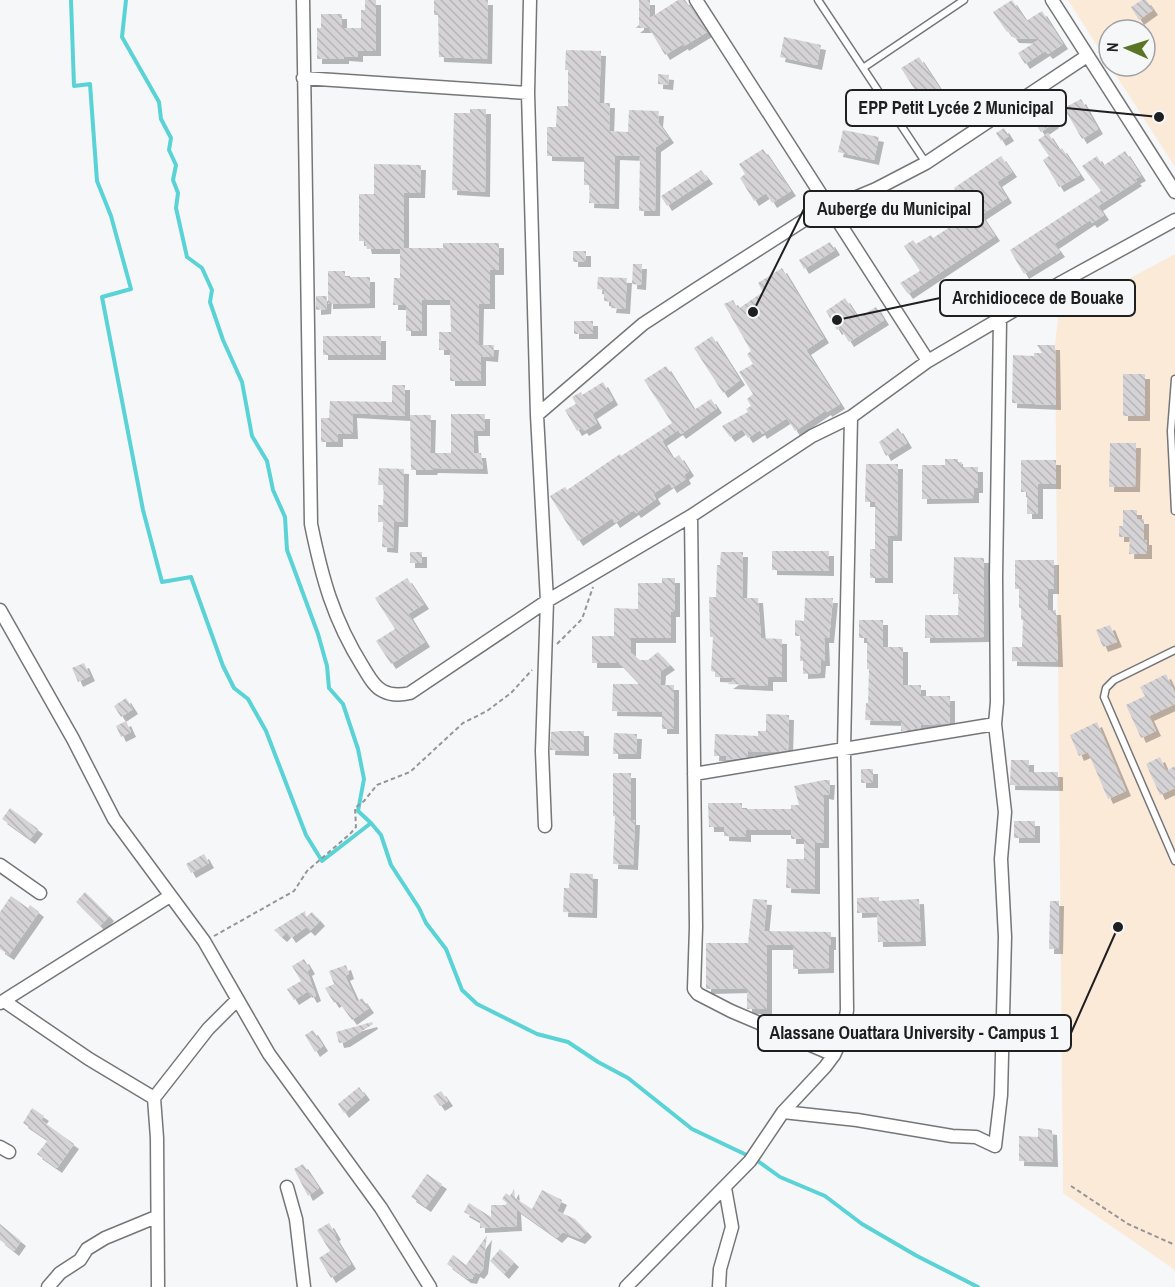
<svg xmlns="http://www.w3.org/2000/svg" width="1175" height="1287" font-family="'Archivo Narrow',sans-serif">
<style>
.education{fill:#fcead9}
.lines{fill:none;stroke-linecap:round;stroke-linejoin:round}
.stream{stroke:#5ad3d6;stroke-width:4}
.building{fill:url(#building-back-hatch);filter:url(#shadow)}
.service-casing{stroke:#757678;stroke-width:9}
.minor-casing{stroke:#757678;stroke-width:15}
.path{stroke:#969698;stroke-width:2;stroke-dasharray:4.5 3;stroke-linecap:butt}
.service{stroke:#fff;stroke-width:6}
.minor{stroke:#fff;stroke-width:12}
.leader{fill:none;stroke:#1f1f20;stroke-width:2}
.callout-dot{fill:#1f1f20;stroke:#f6f7f9;stroke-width:2}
.callout{fill:#f6f7f9;stroke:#1f1f20;stroke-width:2}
.callout-label{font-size:18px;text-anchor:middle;font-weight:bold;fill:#1f1f20}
</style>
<defs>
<pattern id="building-back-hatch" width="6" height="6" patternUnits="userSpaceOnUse" patternTransform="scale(1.5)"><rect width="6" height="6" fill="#d5d3d5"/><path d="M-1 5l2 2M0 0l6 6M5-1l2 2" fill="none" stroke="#b6b5b7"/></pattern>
<filter id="shadow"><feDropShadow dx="5" dy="5" stdDeviation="0" flood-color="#0004"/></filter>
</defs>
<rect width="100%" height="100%" fill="#f6f7f9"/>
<!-- education -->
<path class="education" d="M1068,0H1175V167L1110,66H1145V30H1109V64Z
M1175,254V1270L1063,1193L1055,345L1058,317Z"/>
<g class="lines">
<!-- stream -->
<path class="stream" d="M71,0L74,86L90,84L97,181L111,216L131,289L102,297L143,510L162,582L191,577L223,666L234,688L248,699L266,731L306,835L322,861L371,823
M126,0L122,37L159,102L161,119L171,138L169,150L176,165L173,180L178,193L176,208L187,257L202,268L212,290L210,302L223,340L242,382L252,436L267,461L273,490L285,517L287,550L318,634L327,666L329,688L343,704L358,749L364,779L358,811L371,823L381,835L391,865L419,908L426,923L446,949L462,990L477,1004L537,1034L568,1042L598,1062L628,1078L692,1129L755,1159L780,1177L825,1196L862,1224L917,1256L978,1287"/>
</g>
<!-- building -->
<path class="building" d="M365,0H376V51H358V57L344,56V59H317V28H321V14H342V28H361V10H365Z
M434,0H488L487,59L439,57L438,15H434Z
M639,0H650V18L678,0H685L707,32L684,46L683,44L665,55L649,28H635L639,25Z
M1012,0L1026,21L1042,11L1063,44L1048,54L1045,51L1025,64L1018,53L1040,39L1014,38L1009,31L1007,32L993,12Z
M1142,0H1146L1153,10L1139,20L1131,7Z
M784,37L821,45L817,65L780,57Z
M566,50L601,51L599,103H610L609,131L628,132L629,110L659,111L658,122L669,138L656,147L655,211H639L640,156L615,155L614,204L589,203L590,185H584V157L547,156V127H556L557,106H568V70H565Z
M919,57L940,89L922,101L901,68Z
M658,74L669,75L668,85L658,84Z
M1081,99L1098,129L1082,139L1064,108Z
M1041,103L1054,123L1041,132L1035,123L1039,120L1032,109Z
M470,109H486L485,192L452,190L454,113H470Z
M1004,128L1009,136L1001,141L996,133Z
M843,130L879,137L874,160L838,152Z
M1048,133L1059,150L1062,148L1080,175L1059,187L1043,160L1049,156L1038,140Z
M763,149L791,191L772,203L766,193L754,201L740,178L745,174L739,164Z
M1125,151L1141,176L1135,179L1137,181L1098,206L1104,215L1092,223L1090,220L1054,244L1060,252L1024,274L1010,250L1101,191L1082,166L1097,156L1103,166Z
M1001,156L1012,172L997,182L1007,198L981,215L995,236L908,294L900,283L920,271L904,246L913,240L916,244L931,235L933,238L970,214L954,188Z
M374,164L421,165L420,193H404V248H443V243H499V270H490V304H479L478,345H494L493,357L481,356V381H450V350H439V332H451L450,300H422V331H406V305H393L394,278H400V249H367L365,241H359V194H374Z
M701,170L708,179L667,206L661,196Z
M830,242L835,250L804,269L799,260Z
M573,251H586V262H573Z
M633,264H642L641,285L632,284Z
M782,268L824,338L806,350L840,404L827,412L826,410L795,431L787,418L762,434L760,430L748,438L742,429L730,437L722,426L748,412L746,409L751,406L747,399L753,394L739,372L753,364L747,354L751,351L724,304L733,300L738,309L763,292L758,283Z
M328,271H345V277H370V303L328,304Z
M598,277L627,278L625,309L611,308L612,302L604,301V290L597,289Z
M316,296H327L326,309L316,310Z
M845,298L858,318L876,307L884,320L849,342L840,328L837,330L826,311Z
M574,321H593V334H574Z
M323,336H381V355H323Z
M712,336L740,380L723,393L694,348Z
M1037,345H1055L1056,405L1012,403L1013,355L1034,356V353H1042Z
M666,366L694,410L711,399L717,408L681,434L678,430L662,441L673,459L679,455L689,471L684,475L686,479L672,488L669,483L653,494L656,499L636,513L634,510L615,523L612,518L578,541L550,496L565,487L567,490L620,454L621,456L672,423L644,380Z
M1123,374H1145V416H1123Z
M603,382L613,400L592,414L597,423L584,431L582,428L577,431L565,410L576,404L572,397L581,392L582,395Z
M392,385H405V416L352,413L353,434H338V442H321V418H329L330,401L392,402Z
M451,414H485V431H473L474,453H481L483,469L433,468L432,470H411L410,415H431L430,453H451Z
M898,428L907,443L886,456L879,442Z
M1110,443H1136L1135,487H1109Z
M945,459H958V462H962V467H978V488H974V498L922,499V465H945Z
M1021,460H1056V484H1038V514H1027V492H1021Z
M866,464H898L897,536H888V578H870V549H875V502H865Z
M379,468L404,469L403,522H394L393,548L382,547L383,522H378V505H383L384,485H378Z
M1123,510H1137V519H1144V540H1147V554H1129L1130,537H1119V526H1123Z
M772,551H829V571L772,570Z
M410,552H422V563H410Z
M721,552H743L742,598H758L761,638L782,639V677H768V686L728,684L737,678L715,677V672L711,671L713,637H710L709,597H716L717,565H720Z
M954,557L984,558V637L925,638V615H958L959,594H953Z
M1015,560H1054V589H1048V610H1056L1058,662L1012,661V647H1022L1023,620H1021V608H1019V589H1015Z
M407,578L424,604L408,614L425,642L391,664L376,641L395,629L375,598Z
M662,578H675V612H671V638H631V653L640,660H648L658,652L670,665L661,671L660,685H674V729H662V712L612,711L613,684H639L619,663H592V636H614V608L638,609V583H662Z
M805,598H833L829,638H824L825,661H821L820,673L803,674V661H800L801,636H795V620L804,621Z
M859,620H883V647H903V685H921V696H950V723L921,725V728L901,731V721L865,720L866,703H868L869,669H867V638H859Z
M1110,625L1117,642L1103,647L1096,630Z
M84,663L90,676L78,682L72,668Z
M1166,674L1175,693V704L1149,716L1156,731L1141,738L1126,705L1145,696L1140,687Z
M126,698L133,709L121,717L114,706Z
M766,714L789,715L788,750L777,752L748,751V757L726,760L727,756H714L715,734L758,736V731H766Z
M126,721L131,732L121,737L116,726Z
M1097,722L1126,791L1108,799L1088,752L1079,756L1070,735Z
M560,731H584V751L550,750L551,732Z
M614,733L637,734L636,754H613Z
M1160,757L1166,771L1175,766V788L1160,795L1146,764Z
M1011,760H1029V772H1058V786L1010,785Z
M861,769H873V783H861Z
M613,773H631V820H635L633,865L613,864L615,816H613Z
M824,780H830L829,795L824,794V843H815V889L786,888L787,859H804V839H791V830H746V837L724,836V827H709L708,803H742V809H791V805H799L794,786Z
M10,808L38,829L30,839L2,819Z
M1014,821H1035V838H1014Z
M204,854L209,863L191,873L186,864Z
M570,873L593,874L592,913L563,912L564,888H569Z
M85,892L109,916L100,926L76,902Z
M11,896L28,908L30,905L39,912L9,955L0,949V912Z
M879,897V901L919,899L921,941L878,942L877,912L857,913V898Z
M753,899L767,900L764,931L831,932V945H829V968L793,969V945H767V1009H747V988L706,989V943H748Z
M1050,901H1059L1058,949H1049Z
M305,911L306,917L312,912L320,921L310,931L306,927L291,938L287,932L282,937L274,930Z
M304,959L310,969L307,971L316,996L312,998L308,991L294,1000L287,989L301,981L292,966Z
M346,965L349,974L345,976L357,1002L362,998L369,1008L352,1020L338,1001L334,1003L325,988L334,984L329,971Z
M372,1022L373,1024L345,1042L339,1043L336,1032Z
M313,1030L323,1046L315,1052L305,1035Z
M359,1087L365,1095L344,1113L338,1104Z
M441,1091L448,1101L440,1106L433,1096Z
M32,1108L44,1116L41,1120L74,1144L57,1168L37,1154L48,1140L23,1123Z
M1038,1128L1052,1130L1053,1162L1019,1161V1136L1038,1137Z
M303,1164L319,1188L308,1196L294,1169Z
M427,1174L442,1184L426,1207L411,1197Z
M514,1189L515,1198L532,1209L542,1190L562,1200L557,1211L575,1219L587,1232L580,1239L563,1232L557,1238L516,1209L517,1226L480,1228V1221L464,1212L469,1203L491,1217V1205H505L507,1203L502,1199L506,1193L510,1196Z
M329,1223L336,1235L334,1236L351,1264L331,1278L319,1258L330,1251L317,1230Z
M0,1224L21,1241L14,1251L0,1240Z
M487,1235L483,1269L479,1274L475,1272L472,1279L466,1278L447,1264L453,1255L466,1265Z
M500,1249L514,1262L504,1274L490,1261Z"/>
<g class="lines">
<!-- service casing -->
<g class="service-casing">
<path id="service" d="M818,0L926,163
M863,68L964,0
M1175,379L1171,431L1175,511
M1175,650L1114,680L1106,688L1104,697L1175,861"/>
</g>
<!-- minor casing -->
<g class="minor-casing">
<path id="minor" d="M303,0L311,524C322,578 333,619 363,667C368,675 374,687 383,691C392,696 401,695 410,693L547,601L691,516L812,436L851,417L928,361L1062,282L1175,220
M530,0L528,93L537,415L547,601L542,751L545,826
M696,0L928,361
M1052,0L1175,192
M303,78L528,93
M537,415L643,324L698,288L809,217L876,189L926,163L1087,56
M691,516L696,927L694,989L698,994L731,1011L834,1055
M0,610L73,739L114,819L204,941L269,1054L381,1208L430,1287
M694,774L995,724
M0,865L40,893
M4,1001L89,1059L154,1098
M0,1003L170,896
M783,1112L857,1120L952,1136L976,1137L995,1146L1001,1095L1005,937L1001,859L1005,812L995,724L997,702L996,577L1000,320
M0,1147L9,1152
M287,1187L296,1219L304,1287
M48,1287L60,1273L80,1260L87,1249L105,1238L156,1217
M158,1287L157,1138L154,1098L208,1029L237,1000
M626,1287L750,1161L783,1112L825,1067L834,1055L840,1042L844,1029L847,1010L844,749L851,417
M719,1287L720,1269L732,1227L725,1188"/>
</g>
<!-- path -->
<path class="path" d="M557,644L582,619L593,587
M214,936L294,891L307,871L350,834L356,827L355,808L364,801L377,785L410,772L463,723L487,711L511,693L532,670
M1071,1186L1128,1224L1175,1245"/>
<!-- service -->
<use href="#service" class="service"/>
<!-- minor -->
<use href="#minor" class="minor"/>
</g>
<!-- callouts -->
<path class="leader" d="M1159 117L1066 108M753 312L804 209M837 320L940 298M1118 927L1071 1033"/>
<g class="callout-dot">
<circle cx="1159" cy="117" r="6"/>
<circle cx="753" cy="312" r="6"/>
<circle cx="837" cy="320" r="6"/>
<circle cx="1118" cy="927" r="6"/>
</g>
<g class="callout">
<rect x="846" y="90" width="220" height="36" rx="6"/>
<rect x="804" y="191" width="179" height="36" rx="6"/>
<rect x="940" y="280" width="195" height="36" rx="6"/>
<rect x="758" y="1015" width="313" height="36" rx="6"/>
</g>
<g class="callout-label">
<text x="956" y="114">EPP Petit Lycée 2 Municipal</text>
<text x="894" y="215">Auberge du Municipal</text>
<text x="1038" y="304">Archidiocece de Bouake</text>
<text x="914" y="1039">Alassane Ouattara University - Campus 1</text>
</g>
<!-- north arrow -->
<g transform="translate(1127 48) rotate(273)"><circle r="28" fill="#f6f7f9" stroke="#a0a1a2" stroke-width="1.5"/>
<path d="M0-4.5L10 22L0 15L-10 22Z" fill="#5c7426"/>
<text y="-9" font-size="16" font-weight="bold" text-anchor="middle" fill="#1f1f20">N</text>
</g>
</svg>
